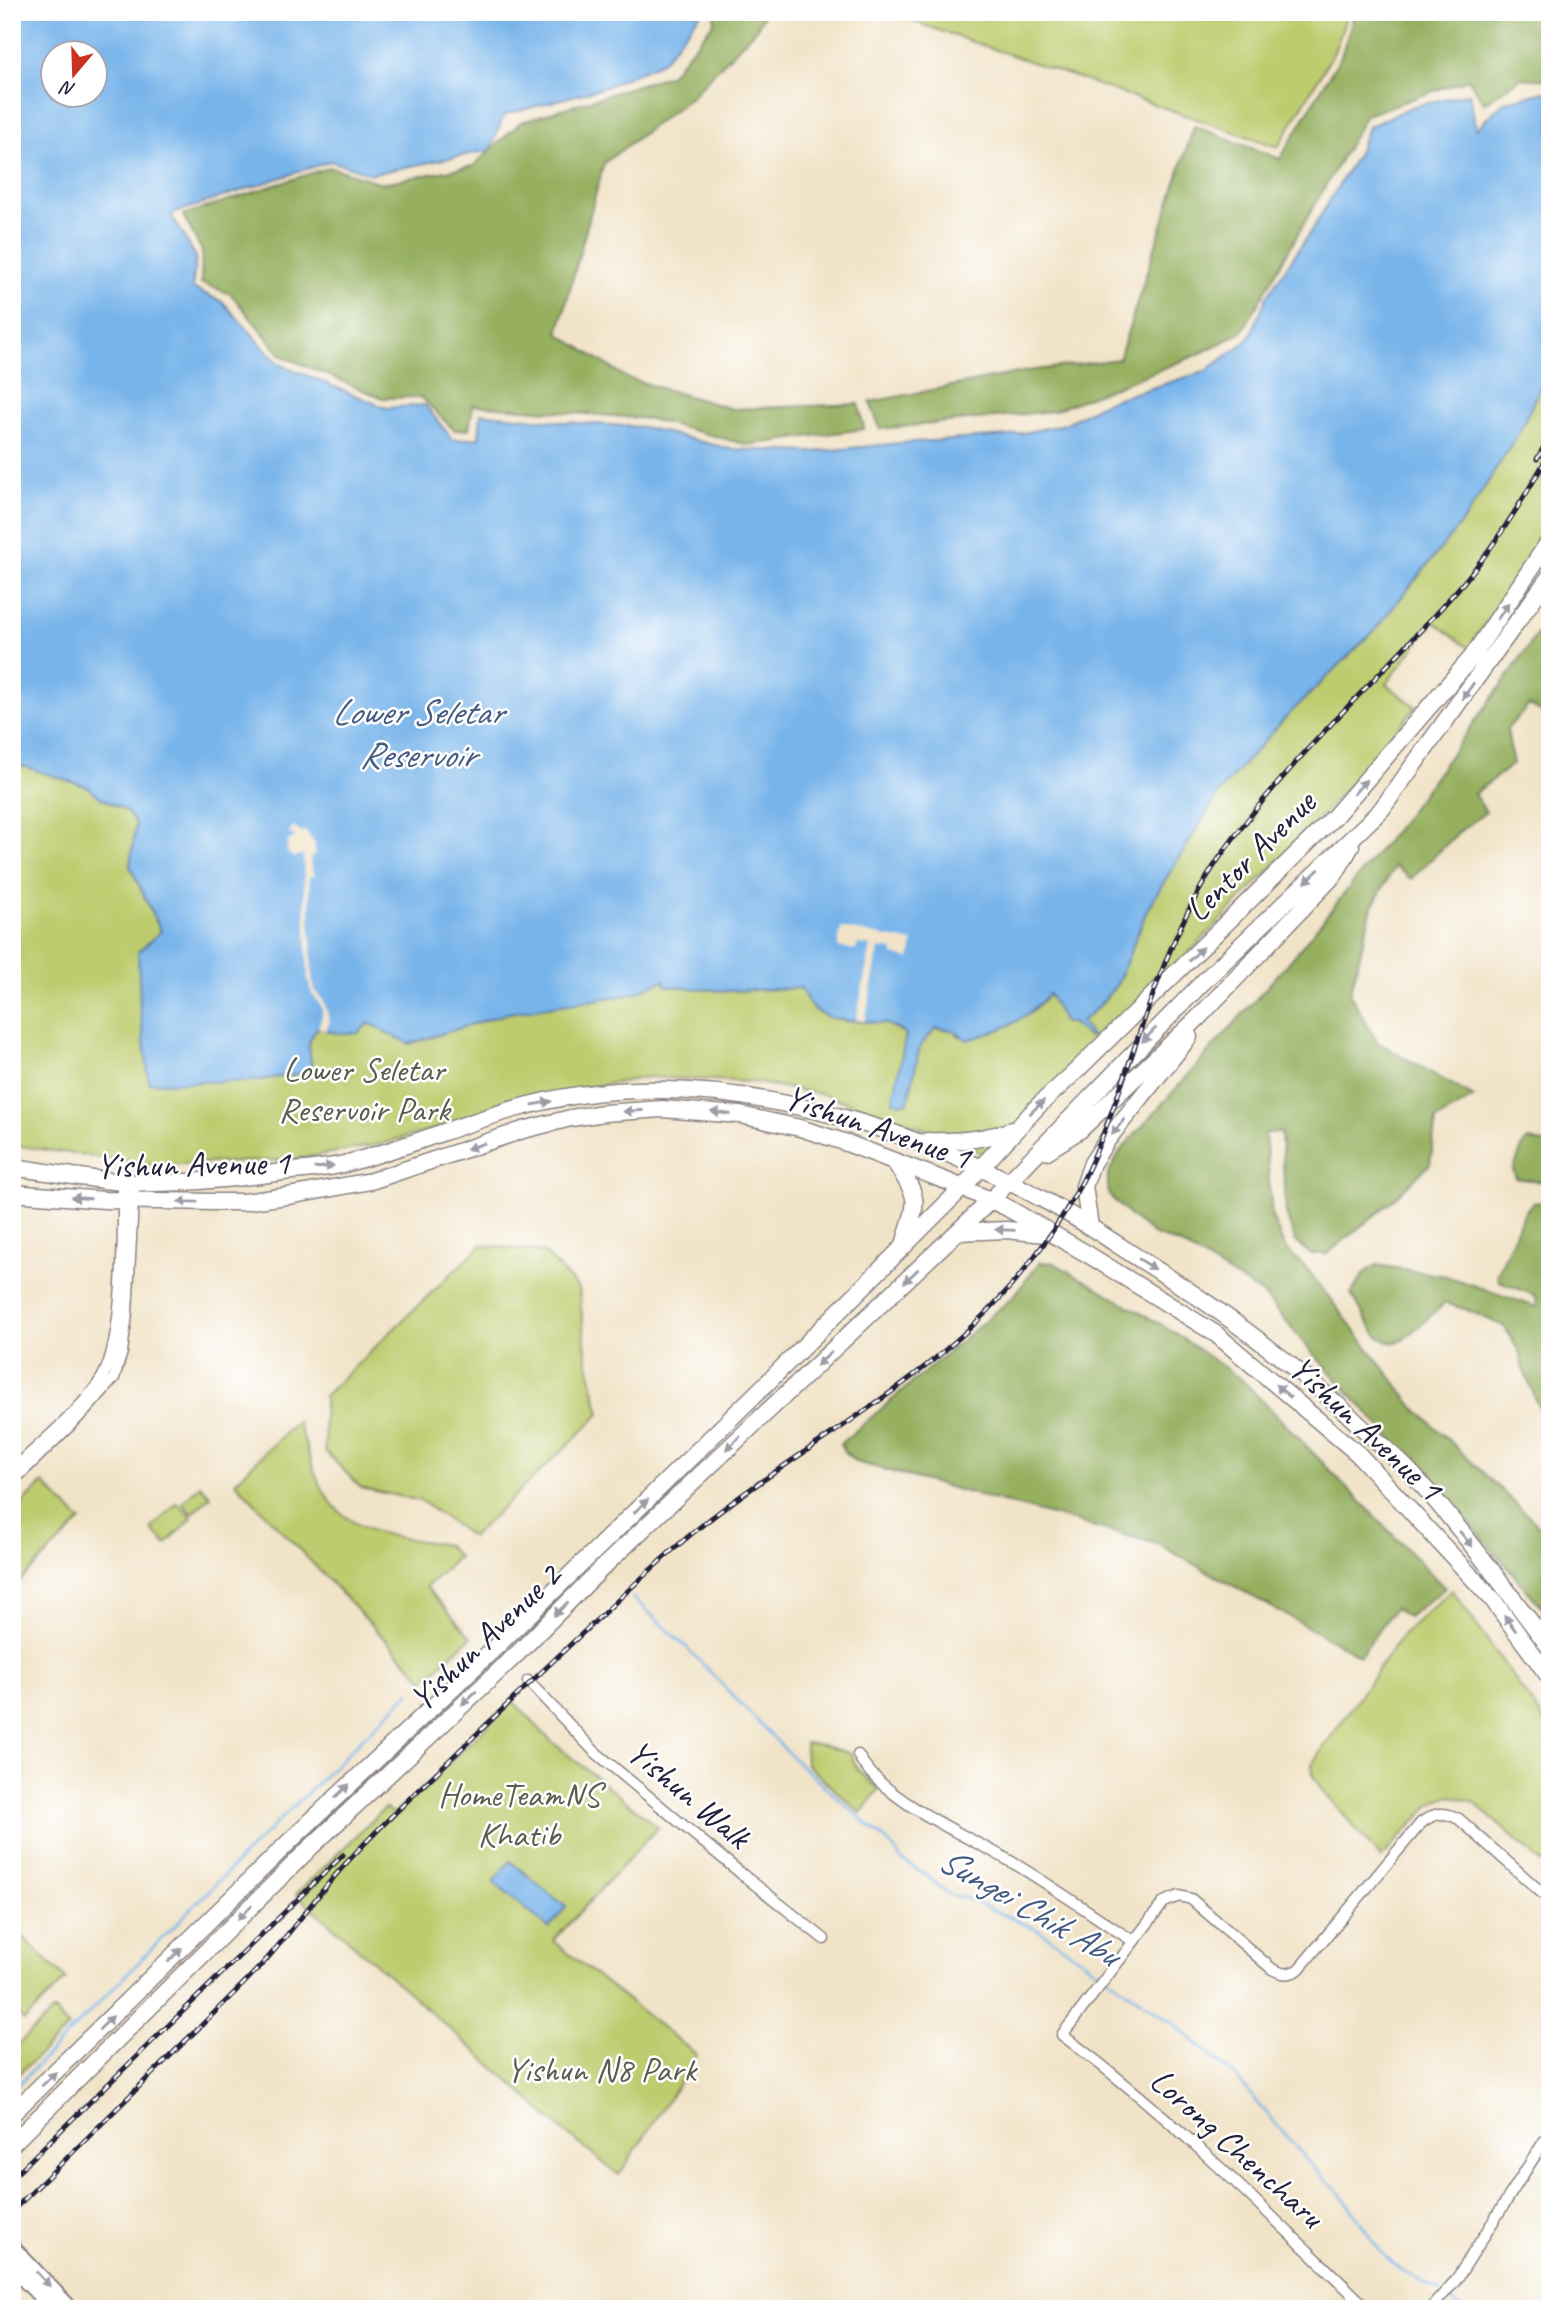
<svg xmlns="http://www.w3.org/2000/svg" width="1562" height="2321" font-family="Caveat,sans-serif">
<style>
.green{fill:#bdcc6e;stroke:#707754;stroke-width:2}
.forest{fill:#96b061;stroke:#5c694e;stroke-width:2}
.water{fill:#77b4ea;stroke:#4c6b92;stroke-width:2;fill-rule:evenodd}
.pier{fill:#f1e3c7}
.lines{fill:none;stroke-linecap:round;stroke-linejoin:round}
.stream{stroke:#77b4ea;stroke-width:2.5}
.street-casing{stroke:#8a8281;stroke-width:13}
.secondary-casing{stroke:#8a8281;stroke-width:18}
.primary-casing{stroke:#8a8281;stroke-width:19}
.street{stroke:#fff;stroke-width:10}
.secondary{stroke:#fff;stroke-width:14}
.primary{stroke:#fff;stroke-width:16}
.rail-casing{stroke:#22223b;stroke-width:5}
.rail{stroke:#fff;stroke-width:2.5;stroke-dasharray:8;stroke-linecap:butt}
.oneway{fill:#9c9ca7}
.labels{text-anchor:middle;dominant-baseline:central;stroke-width:5;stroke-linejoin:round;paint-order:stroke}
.street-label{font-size:35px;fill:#22223b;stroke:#fff}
.park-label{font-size:35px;fill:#585e4d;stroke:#fff}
.water-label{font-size:37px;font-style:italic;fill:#445c81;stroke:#fff}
</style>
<rect width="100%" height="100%" fill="#fff"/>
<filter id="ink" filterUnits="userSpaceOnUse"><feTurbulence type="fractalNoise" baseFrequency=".0143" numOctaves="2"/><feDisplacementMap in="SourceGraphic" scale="14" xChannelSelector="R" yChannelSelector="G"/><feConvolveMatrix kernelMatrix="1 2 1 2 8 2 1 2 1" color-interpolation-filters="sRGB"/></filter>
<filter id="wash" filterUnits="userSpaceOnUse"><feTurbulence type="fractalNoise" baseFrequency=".00686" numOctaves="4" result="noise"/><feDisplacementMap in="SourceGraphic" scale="28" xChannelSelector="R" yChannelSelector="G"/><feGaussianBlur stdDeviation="1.57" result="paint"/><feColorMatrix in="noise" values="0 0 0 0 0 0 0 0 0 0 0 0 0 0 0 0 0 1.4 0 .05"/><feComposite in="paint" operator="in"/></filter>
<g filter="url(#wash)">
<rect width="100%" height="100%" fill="#f1e3c7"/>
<!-- green -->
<path class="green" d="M886,12H1348L1334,52L1278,147Z
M1550,365V526L1469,648L1434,622L1386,684L1416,707L1325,812L1103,1042L986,1155L937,1133L826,1095L753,1082L648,1077L575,1090L381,1144L293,1160L152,1165L12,1145V772L23,766L88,787L101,798L125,810L136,824L130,866L161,932L254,1081L310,1072C316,1053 300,1050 318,1027C331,1033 344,1034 358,1033L368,1024C380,1026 379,1029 388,1034C397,1039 399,1036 410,1044L508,1013L633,994L664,980L726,991L802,988L812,1008L831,1017L846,1022L856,1020L889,1024L906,1034L929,1036L935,1028L953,1030L960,1037L1032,1012L1049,993L1064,1023H1071L1091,1037L1081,1022L1100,1005L1117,984L1148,908L1221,790L1284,719L1375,630L1466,517L1521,429Z
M481,1245L544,1252L579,1289L587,1359L600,1414L472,1537L421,1501L361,1488L325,1451L324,1396Z
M297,1421C307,1446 313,1476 328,1498C355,1538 405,1537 447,1545L458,1557L426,1587L471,1637L424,1680L235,1482Z
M43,1483L81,1521L12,1589V1514Z
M200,1485L211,1496L192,1514L182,1503Z
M177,1503L192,1518L166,1544L151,1529Z
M1452,1590L1550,1729V1870L1474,1803L1457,1797L1447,1796L1430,1805L1381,1858L1322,1790L1313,1776L1312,1764L1402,1635Z
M513,1701L551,1741L658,1827L553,1941L697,2055L619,2175L561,2129L507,2079L296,1894L385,1808L393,1813L413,1798Z
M805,1743L823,1745L851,1754L857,1769L879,1789L861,1813L806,1764Z
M12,1926L66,1979L24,2021L12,2009Z
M54,2011L69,2027L12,2080V2050Z"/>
<!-- forest -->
<path class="forest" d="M716,12H765L757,28L690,98L604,163L558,333L627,378L732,409L859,404L864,429L748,445L650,419L473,405L469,429L454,430L421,397L382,398L282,356L231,294L201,283L202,251L183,215L330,167L382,183L473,166L521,122L670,75L713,24Z
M1355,12H1550V80L1521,78L1484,103L1468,79L1366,115L1242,332L1197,355L1053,411L880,429L870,402L1028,371L1119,359L1194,126L1280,159L1341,56Z
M1550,615V718L1529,705L1507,729L1513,764L1474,794L1486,812L1459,832L1411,879L1395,866L1372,907L1350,994L1377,1042L1474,1097L1436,1120L1430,1164L1387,1205L1327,1254H1310L1295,1241L1286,1213L1281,1132L1265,1133L1272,1217L1285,1248L1307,1269L1414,1407L1538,1525L1550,1532V1617L1479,1534L1309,1349L1263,1294L1180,1244L1153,1234L1130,1216L1108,1194V1174L1121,1150L1290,961L1398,827L1506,679Z
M1528,1140L1550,1144V1183L1516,1178L1513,1171L1523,1145Z
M1534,1202L1550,1204V1434L1522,1366L1519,1351L1504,1326L1465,1309L1445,1303L1403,1340C1375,1353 1364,1310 1351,1294L1365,1272L1377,1265L1446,1276L1536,1307L1537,1301L1534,1295L1499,1281L1497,1275L1525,1211Z
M1040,1262L1054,1263L1169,1329L1242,1380L1445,1588L1408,1617L1395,1608L1360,1656L1158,1544L856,1462L845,1452L840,1444L1013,1297Z"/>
<!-- water -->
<path class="water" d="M12,12H702L662,62L605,87L504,115L490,150L372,174L331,161L171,214L196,257L192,288L223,302L279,364L386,408L425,405L453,440L479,438L481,413L564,422L643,427L730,449L812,452L901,443L1009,436L1065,424L1106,402L1206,371L1249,339L1267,296L1315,225L1359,151L1368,127L1411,107L1469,93L1476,129L1504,102L1544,92L1550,95V365L1521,429L1466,517L1375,630L1284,719L1221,790L1148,908L1117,984L1100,1005L1081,1022L1092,1037H1089L1071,1023H1064L1049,994C1023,1022 1004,1030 967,1040L953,1030L936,1028L920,1046L908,1102L900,1103L893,1101L906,1034C900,1031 893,1026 886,1024C864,1019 829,1025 812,1007C807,1003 804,993 801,988L726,991L666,986L664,980L633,994L508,1013L409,1044C399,1036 397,1039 388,1034C379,1029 380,1026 368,1024L358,1033C344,1034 331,1034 318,1027C300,1050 315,1052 310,1072L254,1081L149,1083L140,1009L138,952L161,931L130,866L136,824L125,810L101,798L88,787L23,766L12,772ZM52,52H94V94H52Z
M510,1861L566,1907L549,1928L493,1882Z"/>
<!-- pier -->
<path class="pier" d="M293,827L301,832L305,831L315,844V853L314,856H311L310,862L314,876H309L312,979L315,990L324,1002L330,1022L325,1031L318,1027L322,1017V1007L312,994L308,979L303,854L293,857L288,853L287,848L288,841L296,837L289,833Z
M841,928L913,942L910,959L893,955V950L879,948L865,1021L856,1020L871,946L858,944L856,950L838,947Z"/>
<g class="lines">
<!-- stream -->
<path class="stream" d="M632,1597L685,1646L797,1762L889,1843L901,1859L928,1877L948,1894L970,1900L1040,1931L1173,2023L1234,2075L1313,2167L1342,2195L1380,2251L1402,2271L1441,2292
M12,2091L246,1853L410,1692
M1446,2296L1462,2309"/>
</g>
</g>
<g filter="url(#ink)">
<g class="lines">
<!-- street casing -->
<g class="street-casing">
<path id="street" d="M12,1471C40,1443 82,1410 102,1378C125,1338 123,1229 123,1181
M12,1482L87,1409L114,1378L122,1352L127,1314L134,1182
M528,1681L594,1751L743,1875L824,1939
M858,1755C883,1802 969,1836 1015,1864C1055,1888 1093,1915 1133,1941
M1368,2309C1270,2215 1172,2116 1062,2035L1164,1902L1179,1896L1191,1899L1272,1969C1282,1974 1288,1976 1299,1969L1421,1823C1434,1813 1443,1811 1459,1819L1550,1900
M1430,2309L1456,2280L1550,2132"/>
</g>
<!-- secondary casing -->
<g class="secondary-casing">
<path id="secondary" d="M12,2247L71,2309
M12,2267L53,2309"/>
</g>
<!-- primary casing -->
<g class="primary-casing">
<path id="primary" d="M927,1141C957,1142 984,1140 1012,1130
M1047,1151L1080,1130L1198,1018L1335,874L1351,846
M894,1161C922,1202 917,1199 904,1245
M12,1167C58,1173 105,1183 152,1183C195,1183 240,1178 283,1172C303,1170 324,1169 344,1164C423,1144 498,1106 579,1095C734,1073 907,1125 1042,1199C1081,1219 1117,1245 1154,1268C1231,1317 1303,1370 1369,1434C1384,1447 1400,1461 1414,1476C1463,1530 1506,1589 1550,1648
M12,1193L105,1200L214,1202H244L294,1195L371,1181L523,1130L571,1118L604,1113L662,1109L740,1115L800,1128L844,1142L949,1182L1006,1207L1089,1255L1216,1334L1358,1454L1493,1600L1550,1678
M1090,1227L1084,1186L1092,1163L1108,1139L1189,1037
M957,1232L1007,1230L1046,1234
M12,2114L293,1838L496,1647L769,1381L962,1188L1038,1106L1074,1073L1334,817L1472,657L1550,540
M12,2144L311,1847L519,1652L604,1566L991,1200L1203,982L1381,810L1550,576"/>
</g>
<!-- street -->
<use href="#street" class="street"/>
<!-- secondary -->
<use href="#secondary" class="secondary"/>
<!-- primary -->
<use href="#primary" class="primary"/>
<!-- rail casing -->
<g class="rail-casing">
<path id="rail" d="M1537,459L1550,436
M12,2178L343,1855
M12,2211C64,2162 114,2111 165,2061C199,2027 234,1995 266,1960C295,1927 320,1891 350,1859C385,1821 423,1786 460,1750C529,1684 597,1618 668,1554C781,1453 924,1393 1021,1274C1048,1240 1073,1203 1091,1163C1139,1056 1156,945 1227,847C1294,754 1381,677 1457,590C1494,548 1523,501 1550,452"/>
</g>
<!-- rail -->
<use href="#rail" class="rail"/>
</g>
<!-- one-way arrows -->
<defs><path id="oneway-solid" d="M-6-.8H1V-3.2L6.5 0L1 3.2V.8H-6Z" transform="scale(1.75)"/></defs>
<g class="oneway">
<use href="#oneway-solid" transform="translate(1503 611) rotate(-56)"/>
<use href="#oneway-solid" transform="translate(1468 691) rotate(125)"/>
<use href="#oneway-solid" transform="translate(1360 787) rotate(-49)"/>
<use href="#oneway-solid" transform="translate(1312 876) rotate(136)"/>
<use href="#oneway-solid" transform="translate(1196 954) rotate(-44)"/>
<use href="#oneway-solid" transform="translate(1149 1035) rotate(135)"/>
<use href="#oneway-solid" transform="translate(542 1103) rotate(-12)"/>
<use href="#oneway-solid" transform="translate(1037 1107) rotate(-44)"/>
<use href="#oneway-solid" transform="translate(633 1111) rotate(176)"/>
<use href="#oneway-solid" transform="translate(721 1113) rotate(-173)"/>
<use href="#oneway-solid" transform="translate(1118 1127) rotate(128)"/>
<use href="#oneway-solid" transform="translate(476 1146) rotate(161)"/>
<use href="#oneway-solid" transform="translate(324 1167) rotate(-8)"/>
<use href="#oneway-solid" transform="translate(81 1198) rotate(-176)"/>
<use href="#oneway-solid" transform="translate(188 1202) rotate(-179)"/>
<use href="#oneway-solid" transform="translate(1005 1230) rotate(-178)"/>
<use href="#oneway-solid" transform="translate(1147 1264) rotate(32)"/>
<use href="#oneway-solid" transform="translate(911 1276) rotate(136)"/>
<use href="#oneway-solid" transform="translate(824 1359) rotate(137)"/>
<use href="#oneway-solid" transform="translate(1283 1391) rotate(-140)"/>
<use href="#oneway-solid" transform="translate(733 1443) rotate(137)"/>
<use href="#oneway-solid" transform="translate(641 1506) rotate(-44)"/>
<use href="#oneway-solid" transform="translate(1466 1539) rotate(50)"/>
<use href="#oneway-solid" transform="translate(561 1609) rotate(135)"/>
<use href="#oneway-solid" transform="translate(1510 1623) rotate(-126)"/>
<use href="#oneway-solid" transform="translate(469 1698) rotate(137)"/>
<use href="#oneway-solid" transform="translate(342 1791) rotate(-43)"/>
<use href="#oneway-solid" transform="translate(245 1912) rotate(135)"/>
<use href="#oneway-solid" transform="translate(175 1955) rotate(-45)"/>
<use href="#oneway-solid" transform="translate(106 2023) rotate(-44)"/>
<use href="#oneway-solid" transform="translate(49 2079) rotate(-44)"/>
<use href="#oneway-solid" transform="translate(43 2279) rotate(46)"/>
</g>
</g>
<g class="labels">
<!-- street labels -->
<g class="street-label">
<text transform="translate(1250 856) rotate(-45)">Lentor Avenue</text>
<text transform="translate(878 1127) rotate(19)">Yishun Avenue 1</text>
<text transform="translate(193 1164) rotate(-1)">Yishun Avenue 1</text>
<text transform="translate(1366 1428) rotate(43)">Yishun Avenue 1</text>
<text transform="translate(485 1637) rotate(-44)">Yishun Avenue 2</text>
<text transform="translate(689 1794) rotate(40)">Yishun Walk</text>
<text transform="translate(1237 2148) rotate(42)">Lorong Chencharu</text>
</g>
<!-- park labels -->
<g class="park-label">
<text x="364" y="1069">Lower Seletar<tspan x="364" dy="40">Reservoir Park</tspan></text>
<text x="519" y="1794">HomeTeamNS<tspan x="519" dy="40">Khatib</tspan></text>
<text x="601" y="2069">Yishun N8 Park</text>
</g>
<!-- water labels -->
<g class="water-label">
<text x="417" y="711">Lower Seletar<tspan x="417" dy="43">Reservoir</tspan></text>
<text transform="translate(1029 1906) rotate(30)">Sungei Chik Abu</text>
</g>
</g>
<!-- margin -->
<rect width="1562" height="2321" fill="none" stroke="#fff" stroke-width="42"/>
<!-- north arrow -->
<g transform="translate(74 74) rotate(199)"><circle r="33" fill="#ffffff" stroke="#a7a7b1" stroke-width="2"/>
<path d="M0-5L12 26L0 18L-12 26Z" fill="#c8321e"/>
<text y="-10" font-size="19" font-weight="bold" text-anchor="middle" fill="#22223b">N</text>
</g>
</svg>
